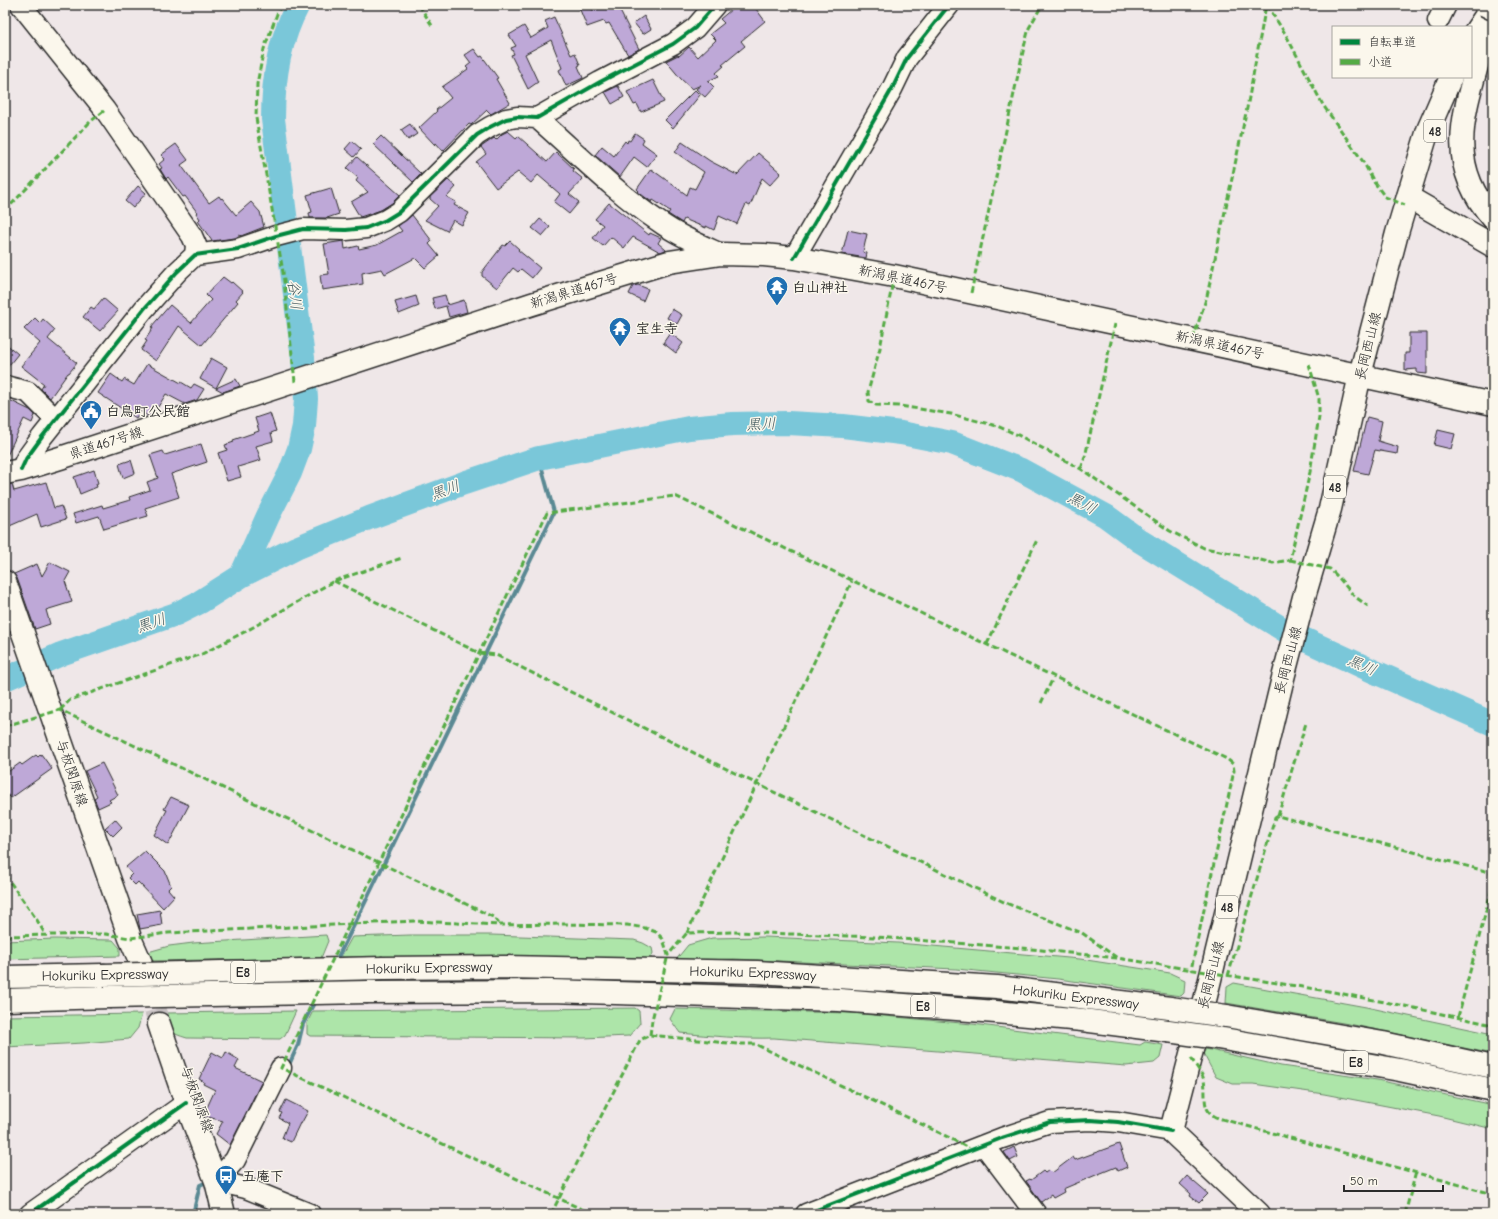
<svg xmlns="http://www.w3.org/2000/svg" width="1498" height="1219" font-family="'Comic Neue','Klee One',sans-serif">
<style>
.green{fill:#ade5a9;stroke:#6c886a}
.lines{fill:none;stroke-linecap:round;stroke-linejoin:round}
.stream{stroke:#5a8993;stroke-width:4}
.river{stroke:#7ac7d9;stroke-width:24}
.building{fill:#bea8d7;stroke:#2b2b2b}
.major-tunnel{stroke:#c8c1c2;stroke-width:22;stroke-dasharray:22 11;stroke-linecap:butt}
.minor-casing{stroke:#2b2b2b;stroke-width:23}
.major-casing{stroke:#2b2b2b;stroke-width:25}
.highway-casing{stroke:#2b2b2b;stroke-width:25}
.minor{stroke:#fbf7ec;stroke-width:20}
.major{stroke:#fbf7ec;stroke-width:22}
.highway{stroke:#fbf7ec;stroke-width:22}
.highway-bridge-casing{stroke:#2b2b2b;stroke-width:25;stroke-linecap:butt}
.highway-bridge{stroke:#fbf7ec;stroke-width:22}
.quiet{stroke:#54ab44;stroke-width:3;stroke-dasharray:6 3;stroke-linecap:butt}
.cycleway-casing{stroke:#fbf7ec;stroke-width:6}
.cycleway{stroke:#00873e;stroke-width:4}
.labels{text-anchor:middle;dominant-baseline:central;stroke-width:3;stroke-linejoin:round;paint-order:stroke}
.shield{fill:#fbf7ec;stroke:#696865;stroke-width:1}
.shield-label{font-size:13px;font-weight:bold;fill:#2b2b2b}
.street-label{font-size:14px;fill:#2b2b2b;stroke:#fbf7ec}
.poi-label{font-size:14px;font-weight:bold;fill:#2b2b2b;stroke:#fbf7ec;text-anchor:start}
.water-label{font-size:15px;font-style:italic;fill:#435a5f;stroke:#fbf7ec}
</style>
<rect width="100%" height="100%" fill="#efe7e8"/>
<filter id="ink" filterUnits="userSpaceOnUse"><feTurbulence type="fractalNoise" baseFrequency=".025" numOctaves="2"/><feDisplacementMap in="SourceGraphic" scale="8" xChannelSelector="R" yChannelSelector="G"/><feConvolveMatrix kernelMatrix="1 2 1 2 8 2 1 2 1" color-interpolation-filters="sRGB"/></filter>
<g filter="url(#ink)">
<!-- green -->
<path class="green" d="M326,935L328,941L321,958L149,961L148,952L169,946L193,943Z
M410,935H491L634,940L643,943L652,948L653,953L650,960L482,957H341L352,937Z
M765,937L898,943L1080,959L1170,973L1185,980L1184,993L1181,996L1058,979L956,969L734,959L675,961L688,945L712,938Z
M54,939L113,940L120,948V956L5,959V941Z
M1234,983L1366,1007L1493,1034V1054L1349,1024L1226,1003L1227,987Z
M635,1008L639,1011L640,1023L629,1036L584,1038L310,1036L307,1034V1023L313,1011Z
M675,1009L851,1013L972,1024L1140,1045L1145,1042L1163,1045L1160,1058L1154,1063L1126,1066L774,1038C742,1039 711,1036 680,1033L670,1019Z
M296,1011L285,1035L280,1039L187,1038C170,1033 168,1031 167,1013Z
M142,1014L138,1028L129,1039L84,1043L5,1047V1016Z
M1206,1049L1281,1066L1377,1080L1493,1105V1129L1439,1116L1324,1094L1253,1084H1233L1216,1077L1203,1053Z"/>
<g class="lines">
<!-- stream -->
<path class="stream" d="M335,963L360,913L554,512L539,458
M288,1067L298,1045L303,1024L316,999
M193,1214L200,1185L209,1181"/>
<!-- river -->
<path class="river" d="M241,576L268,516L290,473L299,449L304,426L306,399L303,358L273,119C273,79 279,40 298,5
M5,679L61,654L176,614L200,602L241,576L296,548L369,518L464,483L539,458L689,428L732,424L788,423L843,426L901,433L952,443L1021,470L1106,516L1140,541L1286,631L1375,672L1493,724"/>
</g>
<!-- building -->
<path class="building" d="M578,5H590L592,10L604,5H617L639,49L628,55L609,23L606,24L604,21L587,27Z
M729,5H753L765,21L741,41L745,46L722,65L724,66L716,73L719,76L708,81L714,87L705,97L696,89L701,85L692,89L681,79L666,61L678,55L679,56L689,47L698,57L716,40L710,34L724,23L720,19L732,9Z
M644,16L651,29L643,34L634,23Z
M554,17L571,55L575,53L580,65L578,66L583,78L566,86L559,70L562,68L551,40L525,54L538,82L528,89L511,55L514,54L511,48L516,46L509,35L524,26L531,38L548,28L545,21Z
M474,49L480,57L482,56L498,78L496,79L510,103L491,114L487,110L471,125L469,124L443,151L436,143L435,145L419,128L437,111L436,110L451,98L442,87L468,69L466,67L471,63L465,55Z
M653,80L664,102L641,112L637,104L634,105L627,92Z
M618,86L624,97L612,104L605,92Z
M695,90L700,95L673,128L665,120Z
M410,124L417,134L408,140L401,130Z
M508,131L516,138L518,136L547,162L556,152L574,169L573,171L583,179L569,194L579,202L569,214L554,202L560,194L538,175L531,183L518,172L496,188L476,162L486,154L481,147L494,138L496,140L502,134Z
M635,133L644,139L642,143L657,154L647,167L634,157L620,177L595,155L602,146L614,156L625,141L627,143L628,140L630,141Z
M381,136L421,174L413,182L373,144Z
M352,141L361,149L354,157L345,149Z
M682,142L710,161L737,175L758,153L781,173L770,185L762,178L750,206L746,204L737,224L719,216L714,230L706,226V228L684,219L682,223L668,214L670,211L653,200L652,202L649,200L638,192L639,191L637,189L651,169L687,195L690,187L695,189L704,172L675,152Z
M176,144L188,160L181,165L209,203L219,196L221,199L222,198L236,215L251,202L260,212L264,227L241,236L240,235L235,238L212,241L198,221L200,219L196,213L197,212L185,196L183,197L168,177L166,179L160,169L162,168L159,164L165,159L161,155Z
M357,157L400,195L392,203L381,210L360,217L351,202L368,192L356,181L358,178L347,168Z
M448,180L456,187L447,197L456,202L454,205L469,213L462,225L453,220L447,231L425,220L438,206L430,199V197Z
M138,186L146,193L133,208L125,201Z
M331,188L339,214L327,218H310L309,213L312,212L307,195Z
M609,203L649,235L650,233L661,238L658,243L666,250L660,252L633,237L624,248L611,237L603,246L593,238L603,225L595,219Z
M412,215L432,241L429,244L439,256L425,268L415,258L385,274L382,269L362,273L363,284L322,290L320,275L329,274L324,244L344,241L345,249L358,246L359,249L377,245L402,231L398,226Z
M540,219L550,227L542,236L532,228Z
M848,230L867,234L863,252L867,253L866,258L842,254Z
M510,241L519,249L518,250L540,268L532,278L521,269L518,272L513,268L497,288L482,276V272L503,245L505,246Z
M223,277L231,283L232,282L243,292L236,300L238,302L202,345L179,326L156,361L141,350L147,341L145,340L153,328L151,327L170,305L191,323L211,300L206,295Z
M638,285L648,289L643,301L629,294L633,286Z
M445,295L448,305L464,300L467,312L449,317L446,306L435,309L432,298Z
M416,296L419,306L399,314L395,302Z
M103,298L118,311L100,331L83,317L91,307L94,309Z
M672,309L682,315L677,324L667,318Z
M35,318L40,323L43,319L55,330L48,339L77,363L69,373H68L50,398L41,389L44,384L21,366L40,343L24,329Z
M670,333L683,343L676,353L663,343Z
M1409,333H1427V374L1417,373V369L1405,370V353H1409Z
M5,343L18,354L5,370Z
M211,358L227,367L216,388L236,379L240,386L223,392L200,379Z
M147,364L181,383V382L191,388L194,384L204,389L197,400L185,404L166,394L153,415L148,416L140,411L136,418L98,393L111,374L122,382L124,379L134,385Z
M5,398L30,410L35,415L32,423L24,419L5,460Z
M270,413L276,431L271,433L273,441L256,446L261,460L238,467L241,477L227,481L218,453L227,450L225,445L234,442L233,440L259,431L255,418Z
M1367,417L1382,421L1378,441L1398,447L1397,454L1375,450L1368,474L1354,471Z
M1438,430L1455,434L1451,449L1434,445Z
M201,444L207,462L171,474L179,497L145,508L148,516L104,529L99,516L76,523L73,514L102,505L103,508L130,500L129,497L150,490L147,482L158,478L150,455L163,451L165,455Z
M131,460L135,473L123,478L119,464Z
M94,470L98,483L96,484L97,487L80,494L74,477Z
M46,482L54,508L61,506L66,519L41,527L37,514L5,528V485L12,484L14,491Z
M50,562L70,572L65,581L72,602L46,610L50,624L35,629L17,578L14,574L37,564L42,576Z
M41,754L52,769L11,798L5,792V774L20,763L22,765L36,755L38,757Z
M102,763L118,795L109,800L111,802L98,808L94,798L97,796L85,771Z
M171,797L189,805L168,845L154,835L167,810L164,809Z
M115,819L122,827L113,836L105,828Z
M145,851L165,871L171,886L168,889L174,896L163,908L138,882L135,885L128,878L132,874L126,867Z
M160,910L162,925L140,929L137,914Z
M212,1052L223,1058L226,1052L239,1060L235,1068L262,1081L230,1145L216,1134L223,1121L204,1116V1114L215,1090L203,1084L204,1082L199,1079Z
M286,1100L308,1111L301,1124L300,1123L291,1142L282,1138L288,1123L279,1118L282,1113L280,1112Z
M1119,1144L1127,1167L1118,1171L1116,1167L1096,1175L1063,1189L1064,1192L1053,1198L1051,1195L1041,1202L1026,1181L1030,1179L1031,1180L1043,1171L1045,1173L1049,1170L1052,1173L1073,1157L1075,1160Z
M1014,1147L1018,1157L1010,1161L1004,1152Z
M1187,1176L1208,1194L1199,1203L1190,1196L1191,1194L1180,1184Z"/>
<g class="lines">
<!-- major-tunnel -->
<path class="major-tunnel" d="M146,978L159,1024"/>
<!-- minor casing -->
<g class="minor-casing">
<path id="minor" d="M21,5L105,110L192,236L196,245L195,255
M1438,21L1446,5
M537,118C577,153 614,191 658,221C677,235 699,244 721,254
M794,258L892,89L907,58L949,5
M5,386L28,392L55,419
M21,470L26,459L42,437L144,309L177,272L195,255L238,249L276,236L303,229L346,230L366,228L386,220L399,212L477,135L490,127L506,119L517,117L537,118L600,82L673,44L695,28L715,5
M984,1145L1036,1214
M216,1181L235,1160L281,1068
M216,1181L246,1188L310,1214
M30,1214L186,1103
M806,1214L1002,1138L1050,1122L1090,1120L1118,1122L1171,1131"/>
</g>
<!-- major casing -->
<g class="major-casing">
<path id="major" d="M1471,38L1493,5
M1472,65L1482,48L1493,35
M5,473L21,470L60,458L532,304L669,262L721,254L764,255L794,258L894,276L1493,404
M5,582L130,938L141,963
M159,1024L186,1103L216,1181L224,1214
M1259,1214L1171,1131L1206,996L1282,682L1304,597L1330,509L1360,375L1397,233L1428,130L1451,77"/>
</g>
<!-- highway casing -->
<g class="highway-casing">
<g id="highway">
<path d="M1482,48C1465,110 1443,163 1493,218"/>
<path d="M1408,197L1493,246"/>
<path id="s1" d="M383,968L505,967L757,972L997,987L1170,1008"/>
<path d="M5,977L103,975"/>
<path d="M368,992L551,991L839,1000L996,1012L1082,1020L1168,1031"/>
<path d="M5,1000L109,997"/>
<path d="M1226,1016L1383,1043L1493,1067"/>
<path d="M1218,1038L1400,1070L1493,1090"/>
</g>
</g>
<!-- minor -->
<use href="#minor" class="minor"/>
<!-- major -->
<use href="#major" class="major"/>
<!-- highway -->
<use href="#highway" class="highway"/>
<!-- highway-bridge casing -->
<g class="highway-bridge-casing">
<path id="highway-bridge" d="M1485,5L1493,9
M103,975L383,968
M109,997L368,992
M1170,1008L1226,1016
M1168,1031L1218,1038"/>
</g>
<!-- highway-bridge -->
<use href="#highway-bridge" class="highway-bridge"/>
<!-- quiet -->
<path class="quiet" d="M281,5L277,14L264,49L257,84L256,118L283,272L295,382
M419,5L433,27
M1267,5L1286,35L1323,105L1364,163L1374,182L1385,197L1405,205
M5,211L90,122L105,110
M894,276L880,348L868,392L869,401L876,405L900,406L951,414L997,426L1018,435L1081,469L1170,531L1204,548L1231,553L1273,563L1290,560L1310,472L1319,417V399L1309,364
M971,293L1024,47L1029,28L1042,5
M1193,339L1207,296L1247,108L1266,5
M1081,469L1085,457L1115,324
M1290,560L1330,569L1339,578L1354,596L1368,606
M334,581L479,653L496,655L757,784L1006,903L1082,933L1116,957
M987,644L1037,540
M1041,703L1054,676
M60,710L70,700L202,654L248,630L334,581L402,558
M5,726L60,710L493,917L500,925
M1278,816L1306,723
M5,875L37,920L45,934
M687,933L852,581
M5,936L106,934L130,938L168,933L414,921L500,925L561,924L627,925L645,928L656,932L663,939L668,955L687,933L734,932L876,937L1022,948L1117,958L1328,991L1405,1006L1493,1025
M1228,976L1275,818L1278,816L1493,873
M1458,1017L1493,884
M650,1035L652,1020L668,955
M1191,1058C1195,1065 1202,1073 1204,1080C1207,1097 1200,1110 1218,1118L1493,1194
M551,1214L640,1040L650,1035L737,1044H755L942,1134L972,1150
M592,1214L281,1068L429,757L547,513L675,496L1227,759L1233,764L1234,771L1191,970
M1405,1214L1416,1172"/>
<!-- cycleway casing -->
<g class="cycleway-casing">
<path id="cycleway" d="M794,258L892,89L907,58L949,5
M21,470L26,459L42,437L144,309L177,272L195,255L238,249L276,236L303,229L346,230L366,228L386,220L399,212L477,135L490,127L506,119L517,117L537,118L600,82L673,44L695,28L715,5
M30,1214L186,1103
M806,1214L1002,1138L1050,1122L1090,1120L1118,1122L1171,1131"/>
</g>
<!-- cycleway -->
<use href="#cycleway" class="cycleway"/>
</g>
</g>
<!-- icons -->
<defs>
<g id="temple-pin" transform="scale(1.15)"><path d="M0 17L-7.5 6A9.5 9.5 0 1 1 7.5 6Z" fill="#1f6fb2" stroke="#fbf7ec"/><path d="M0-6L5-2H3V0L6.5 2.5H4V6H1.5V3h-3V6H-4V2.5H-6.5L-3 0V-2H-5Z" fill="#fff"/></g>
<g id="civic-pin" transform="scale(1.15)"><path d="M0 17L-7.5 6A9.5 9.5 0 1 1 7.5 6Z" fill="#1f6fb2" stroke="#fbf7ec"/><path d="M-.6-6.5H3V-4.5H.6V-3L4-1V1h2V6H-6V1h2V-1L-.6-3ZM-1.2 2.5V6h2.4V2.5Z" fill="#fff"/></g>
<g id="bus-pin" transform="scale(1.15)"><path d="M0 17L-7.5 6A9.5 9.5 0 1 1 7.5 6Z" fill="#1f6fb2" stroke="#fbf7ec"/><path d="M-5-6H5V4H4V6H2V4H-2V6H-4V4H-5ZM-3.5-4V0h7V-4ZM-3.5 1.2v1.5H-2V1.2ZM2 1.2v1.5H3.5V1.2Z" fill="#fff"/></g>
</defs>
<g fill-rule="evenodd">
<use href="#temple-pin" x="777" y="287"/>
<use href="#temple-pin" x="620" y="328"/>
<use href="#civic-pin" x="91" y="411"/>
<use href="#bus-pin" x="226" y="1176"/>
</g>
<g class="labels">
<!-- shield labels -->
<g class="shield">
<rect x="1424" y="120" width="22" height="22" rx="3"/>
<rect x="1324" y="476" width="22" height="22" rx="3"/>
<rect x="1216" y="896" width="22" height="22" rx="3"/>
<rect x="231" y="961" width="24" height="22" rx="3"/>
<rect x="911" y="995" width="24" height="22" rx="3"/>
<rect x="1344" y="1051" width="24" height="22" rx="3"/>
</g>
<g class="shield-label">
<text x="1435" y="131">48</text>
<text x="1335" y="487">48</text>
<text x="1227" y="907">48</text>
<text x="243" y="972">E8</text>
<text x="923" y="1006">E8</text>
<text x="1356" y="1062">E8</text>
</g>
<!-- street labels -->
<g class="street-label">
<text transform="translate(903 279) rotate(12)">新潟県道467号</text>
<text transform="translate(574 291) rotate(-17)">新潟県道467号</text>
<text transform="translate(1220 345) rotate(12)">新潟県道467号</text>
<text transform="translate(1368 346) rotate(-76)">長岡西山線</text>
<text transform="translate(106 443) rotate(-18)">県道467号線</text>
<text transform="translate(1288 660) rotate(-75)">長岡西山線</text>
<text transform="translate(72 773) rotate(71)">与板関原線</text>
<text transform="translate(429 968) rotate(-1)">Hokuriku Expressway</text>
<text stroke="none"><textPath href="#s1" startOffset="370">Hokuriku Expressway</textPath></text>
<text transform="translate(105 975) rotate(-1)">Hokuriku Expressway</text>
<text transform="translate(1211 975) rotate(-76)">長岡西山線</text>
<text stroke="none"><textPath href="#s1" startOffset="694">Hokuriku Expressway</textPath></text>
<text transform="translate(197 1099) rotate(70)">与板関原線</text>
</g>
<!-- poi labels -->
<g class="poi-label">
<text x="792" y="287">白山神社</text>
<text x="636" y="328">宝生寺</text>
<text x="106" y="411">白鳥町公民館</text>
<text x="242" y="1176">五庵下</text>
</g>
<!-- water labels -->
<g class="water-label">
<text transform="translate(295 295) rotate(83)">谷川</text>
<text transform="translate(761 424) rotate(-3)">黒川</text>
<text transform="translate(445 490) rotate(-21)">黒川</text>
<text transform="translate(1082 503) rotate(28)">黒川</text>
<text transform="translate(151 623) rotate(-19)">黒川</text>
<text transform="translate(1362 665) rotate(24)">黒川</text>
</g>
</g>
<!-- margin -->
<rect width="1498" height="1219" fill="none" stroke="#fbf7ec" stroke-width="20"/>
<rect x="10" y="10" width="1478" height="1199" fill="none" stroke="#2b2b2b" stroke-width="1.5" filter="url(#ink)"/>
<!-- legend -->
<rect x="1332" y="26" width="140" height="52" fill="#fbf7ec" stroke="#a8a59f"/>
<rect x="1340" y="39" width="20" height="6" fill="#00873e" stroke="#a8a59f"/>
<text x="1368" y="46" font-size="12" fill="#2b2b2b">自転車道</text>
<rect x="1340" y="59" width="20" height="6" fill="#54ab44" stroke="#a8a59f"/>
<text x="1368" y="66" font-size="12" fill="#2b2b2b">小道</text>
<!-- scale -->
<path d="M1344 1185v6h99v-6" fill="none" stroke="#2b2b2b" stroke-width="2"/>
<text x="1350" y="1185" font-size="12" fill="#2b2b2b" stroke="#fbf7ec" stroke-width="3" paint-order="stroke">50 m</text>
</svg>
